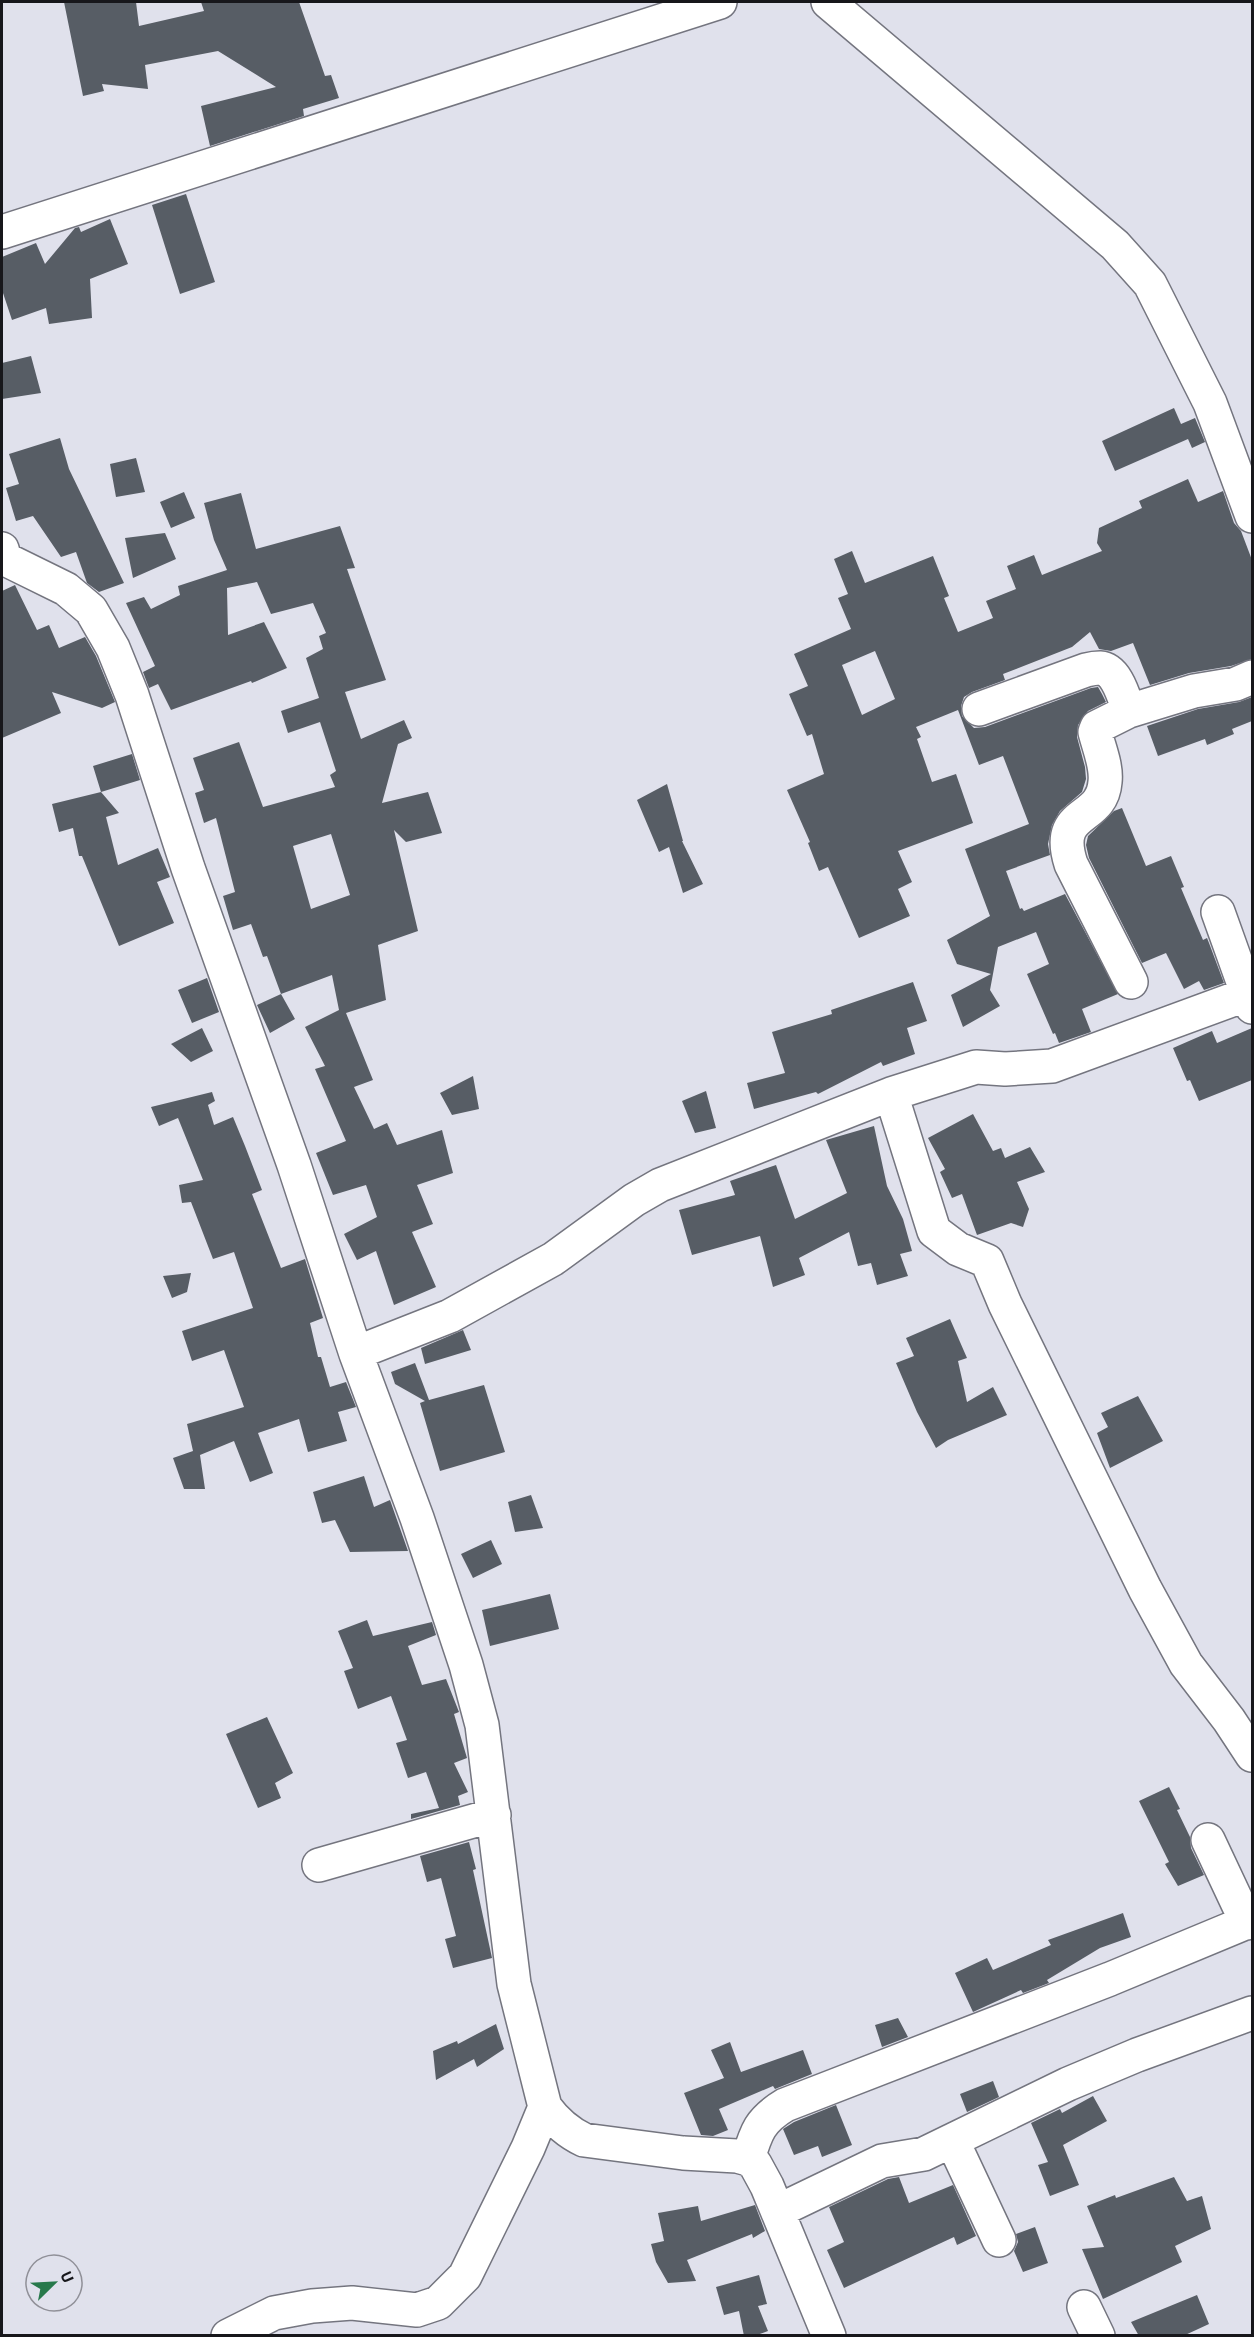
<svg xmlns="http://www.w3.org/2000/svg" width="1254" height="2337" font-family="'Titillium Web',sans-serif">
<style>
.building{fill:#575d65;fill-rule:evenodd}
.lines{fill:none;stroke-linecap:round;stroke-linejoin:round}
.minor-casing{stroke:#74757f;stroke-width:36}
.minor{stroke:#fff;stroke-width:33}
</style>
<rect width="100%" height="100%" fill="#e0e1ec"/>
<!-- building -->
<path class="building" d="M64,2H136L139,26L204,11L201,2H299L325,76L331,75L339,98L303,109L304,116L210,146L201,106L276,87L218,51L145,65L148,89L102,84L104,91L83,96Z
M186,194L215,282L180,294L152,205Z
M110,219L128,264L90,279L92,318L49,324L46,308L12,320L2,290V257L36,243L45,264L75,228L79,227L81,232Z
M31,356L41,393L2,399V363Z
M1174,408L1181,424L1195,418L1205,442L1192,448L1188,439L1115,471L1102,441Z
M60,438L69,469L124,583L99,592L87,583L76,552L61,557L33,516L16,521L6,488L19,484L9,454Z
M136,458L145,492L116,497L110,464Z
M1188,479L1198,502L1223,491L1234,523L1241,531L1252,560V659L1231,666L1189,673L1150,685L1133,643L1111,651L1099,649L1090,632L1072,647L1003,674L1005,680L972,692L964,697L961,706L962,716L974,728L985,727L1091,688L1098,687L1102,694L1106,702L1088,711L1078,725L1077,737L1085,767L1086,779L1082,792L1060,811L1052,825L1048,844L1050,855L1006,871L1020,909L1022,908L1024,911L1065,894L1118,994L1082,1009L1091,1032L1059,1043L1055,1033L1053,1034L1027,974L1049,964L1036,932L998,947L990,990L1000,1006L963,1027L951,995L991,974L957,964L947,940L990,916L965,849L1029,824L1003,756L979,765L958,710L916,727L921,737L917,739L932,782L956,774L973,823L898,851L912,882L898,889L910,916L859,938L828,867L819,871L808,843L810,842L787,790L824,774L812,734L807,736L789,694L808,686L794,654L851,629L838,598L848,594L834,559L852,551L865,583L933,556L949,596L944,598L958,632L993,618L986,601L1016,589L1007,566L1034,555L1042,575L1102,551L1097,543L1099,528L1142,508L1139,501ZM875,651L895,699L862,715L842,665Z
M184,492L195,518L171,528L160,502Z
M241,493L256,549L340,526L355,568L347,569L386,680L345,692L361,739L404,720L412,738L398,744L382,803L428,792L442,833L406,842L394,830L418,931L378,945L386,1000L346,1013L373,1080L354,1087L374,1129L387,1123L397,1145L442,1130L453,1173L417,1185L433,1224L412,1232L436,1287L394,1305L376,1251L357,1260L344,1234L377,1217L366,1185L333,1195L316,1153L346,1141L315,1069L325,1066L305,1027L339,1010L332,975L281,994L267,956L263,957L251,924L233,930L223,896L235,892L216,818L204,823L195,793L204,790L193,758L239,742L263,807L335,787L330,775L336,771L320,722L288,733L281,711L319,698L306,658L323,649L319,636L326,633L313,603L271,614L257,582L227,588L228,635L264,622L287,668L252,683L251,681L171,710L158,684L149,688L143,672L155,666L126,603L144,597L151,609L180,595L178,586L227,570L214,540L204,503ZM331,834L350,895L311,909L293,846Z
M165,533L176,559L133,578L125,538Z
M15,585L37,630L49,625L59,648L85,637L96,656L115,702L102,708L52,692L61,713L2,738V591Z
M1252,697V721L1232,729L1234,734L1207,745L1205,739L1158,756L1147,726L1198,709L1239,702Z
M132,754L140,780L101,792L93,766Z
M667,784L683,841H682L703,884L683,893L669,847L659,852L637,800Z
M101,792L119,813L106,817L118,865L158,848L170,877L157,882L174,923L119,946L82,856H79L73,828L59,832L52,804Z
M1122,808L1146,866L1171,856L1184,887L1181,888L1203,940L1207,938L1209,943L1224,983L1204,990L1199,981L1184,989L1166,953L1142,963L1089,858L1086,845L1088,836L1114,811Z
M207,978L219,1012L192,1023L178,990Z
M913,982L927,1021L907,1028L915,1054L883,1066L881,1062L818,1094L816,1092L754,1109L747,1083L785,1073L772,1032L832,1014L831,1010Z
M281,994L295,1019L270,1033L257,1005Z
M202,1028L213,1051L191,1062L171,1044Z
M1252,1028V1080L1199,1101L1190,1080L1187,1081L1173,1048L1212,1031L1217,1043Z
M473,1076L479,1109L452,1115L440,1093Z
M706,1091L716,1128L695,1133L682,1101Z
M212,1092L215,1101L208,1105L214,1125L233,1117L245,1146L262,1190L252,1194L281,1268L305,1259L323,1318L310,1323L318,1357H321L330,1387L346,1382L356,1407L338,1412L347,1441L308,1452L299,1419L258,1433L273,1473L250,1482L234,1441L200,1455L205,1489H184L173,1458L193,1451L187,1424L244,1407L224,1350L192,1361L182,1331L253,1308L234,1252L213,1259L191,1202L182,1203L179,1185L203,1180L178,1118L159,1126L151,1107Z
M973,1114L993,1151L1001,1148L1005,1158L1030,1147L1045,1172L1017,1182L1029,1209L1023,1227L1011,1223L977,1235L962,1194L952,1198L940,1172L945,1169L928,1138Z
M874,1126L887,1186L903,1219L912,1251L900,1254L908,1276L877,1285L871,1263L858,1266L849,1232L799,1258L805,1275L773,1287L760,1236L692,1255L679,1210L735,1195L730,1181L776,1165L795,1219L847,1193L826,1140Z
M191,1273L187,1292L172,1298L163,1276Z
M950,1319L967,1358L958,1361L967,1402L993,1387L1007,1415L948,1440L936,1448L917,1412L896,1363L914,1356L906,1338Z
M463,1330L471,1350L425,1364L421,1348Z
M415,1363L429,1400L484,1385L505,1452L440,1471L420,1403L425,1401L395,1384L391,1372Z
M1138,1396L1163,1441L1110,1468L1097,1433L1108,1427L1101,1413Z
M364,1476L374,1507L390,1500L408,1551L350,1552L335,1520L322,1523L313,1492Z
M531,1495L543,1528L515,1532L508,1502Z
M491,1540L502,1564L473,1578L461,1554Z
M550,1594L559,1629L490,1646L482,1610Z
M367,1620L373,1636L432,1622L436,1635L408,1646L422,1685L446,1679L459,1712L454,1714L467,1758L454,1763L468,1792L458,1796L460,1805L411,1819V1814L439,1808L426,1772L408,1778L396,1743L407,1740L391,1696L358,1709L344,1671L353,1668L338,1631Z
M267,1717L293,1773L275,1783L281,1798L258,1808L226,1734Z
M1169,1787L1180,1809L1177,1810L1190,1837L1191,1848L1204,1875L1178,1886L1165,1864L1169,1862L1139,1801Z
M469,1842L476,1869L473,1870L492,1958L453,1968L445,1939L456,1936L441,1878L427,1882L420,1856Z
M1123,1913L1131,1937L1100,1948L1047,1980L1049,1983L1023,1993L1021,1990L973,2012L955,1973L987,1958L993,1970L1051,1945L1048,1940Z
M898,2018L908,2037L882,2047L875,2025Z
M496,2024L504,2049L477,2067L474,2059L436,2080L433,2051L457,2041L458,2044Z
M730,2042L741,2072L803,2050L812,2074L775,2089L773,2086L719,2109L728,2130L713,2136L701,2135L684,2093L724,2078L711,2050Z
M993,2081L999,2097L967,2112L960,2094Z
M1093,2096L1107,2121L1063,2145L1079,2185L1050,2196L1038,2165L1048,2162L1031,2123L1060,2109L1062,2113Z
M836,2105L852,2145L822,2157L818,2146L794,2155L783,2129L794,2122Z
M899,2177L909,2203L953,2185L976,2236L957,2245L954,2237L844,2288L827,2250L844,2242L829,2207L888,2179Z
M1174,2177L1187,2201L1202,2196L1211,2229L1175,2246L1182,2262L1103,2299L1082,2249L1104,2247L1087,2206L1115,2195L1116,2198Z
M755,2205L765,2231L753,2238L752,2234L687,2260L696,2281L668,2283L656,2262L651,2244L664,2241L658,2213L698,2206L701,2221Z
M1035,2227L1048,2263L1023,2272L1014,2251L1018,2242L1016,2234Z
M759,2275L767,2304L758,2306L768,2331L754,2336H744L739,2311L724,2315L716,2287Z
M1197,2295L1209,2324L1183,2336H1139L1131,2322Z"/>
<g class="lines">
<!-- minor casing -->
<g class="minor-casing">
<path id="minor" d="M828,2L1115,245L1150,284L1210,403L1252,516
M2,232L720,2
M2,549L5,559L66,589L91,610L113,648L132,695L188,868L294,1165L356,1354L417,1518L466,1665L482,1725L514,1984L545,2107C556,2122 567,2132 584,2140L683,2153L737,2156L748,2159L755,2164L767,2186L829,2336
M979,709L1086,670C1090,669 1096,668 1100,668C1117,669 1124,698 1129,711L1194,691L1236,684L1252,677
M1129,711L1097,727L1095,732C1099,748 1107,766 1105,782C1102,823 1053,808 1071,864L1131,982
M1218,912L1252,1007
M891,1094L934,1231L958,1249L987,1261L1005,1304L1145,1589L1186,1664L1229,1720L1252,1755
M356,1353L450,1316L553,1259L634,1200L660,1185L891,1094L976,1067L1005,1069L1052,1066L1248,994
M1208,1840L1247,1923
M319,1865L494,1815
M953,2142L999,2240
M748,2159C756,2132 760,2120 785,2105L1110,1979L1252,1920
M778,2211L882,2161L924,2154L1068,2084L1137,2055L1252,2013
M1084,2307L1098,2336
M228,2336L274,2313L312,2306L352,2303L417,2310L438,2303L465,2276L528,2148L545,2107"/>
</g>
<!-- minor -->
<use href="#minor" class="minor"/>
</g>
<!-- border -->
<rect width="1254" height="2337" fill="none" stroke="#17171b" stroke-width="6"/>
<!-- north arrow -->
<g transform="translate(54 2283) rotate(66)"><circle r="28" fill="#e0e1ec" stroke="#909098" stroke-width="1.5"/>
<path d="M0-4.5L10 22L0 15L-10 22Z" fill="#27794b"/>
<text y="-9" font-size="16" font-weight="bold" text-anchor="middle" fill="#17171b">U</text>
</g>
</svg>
